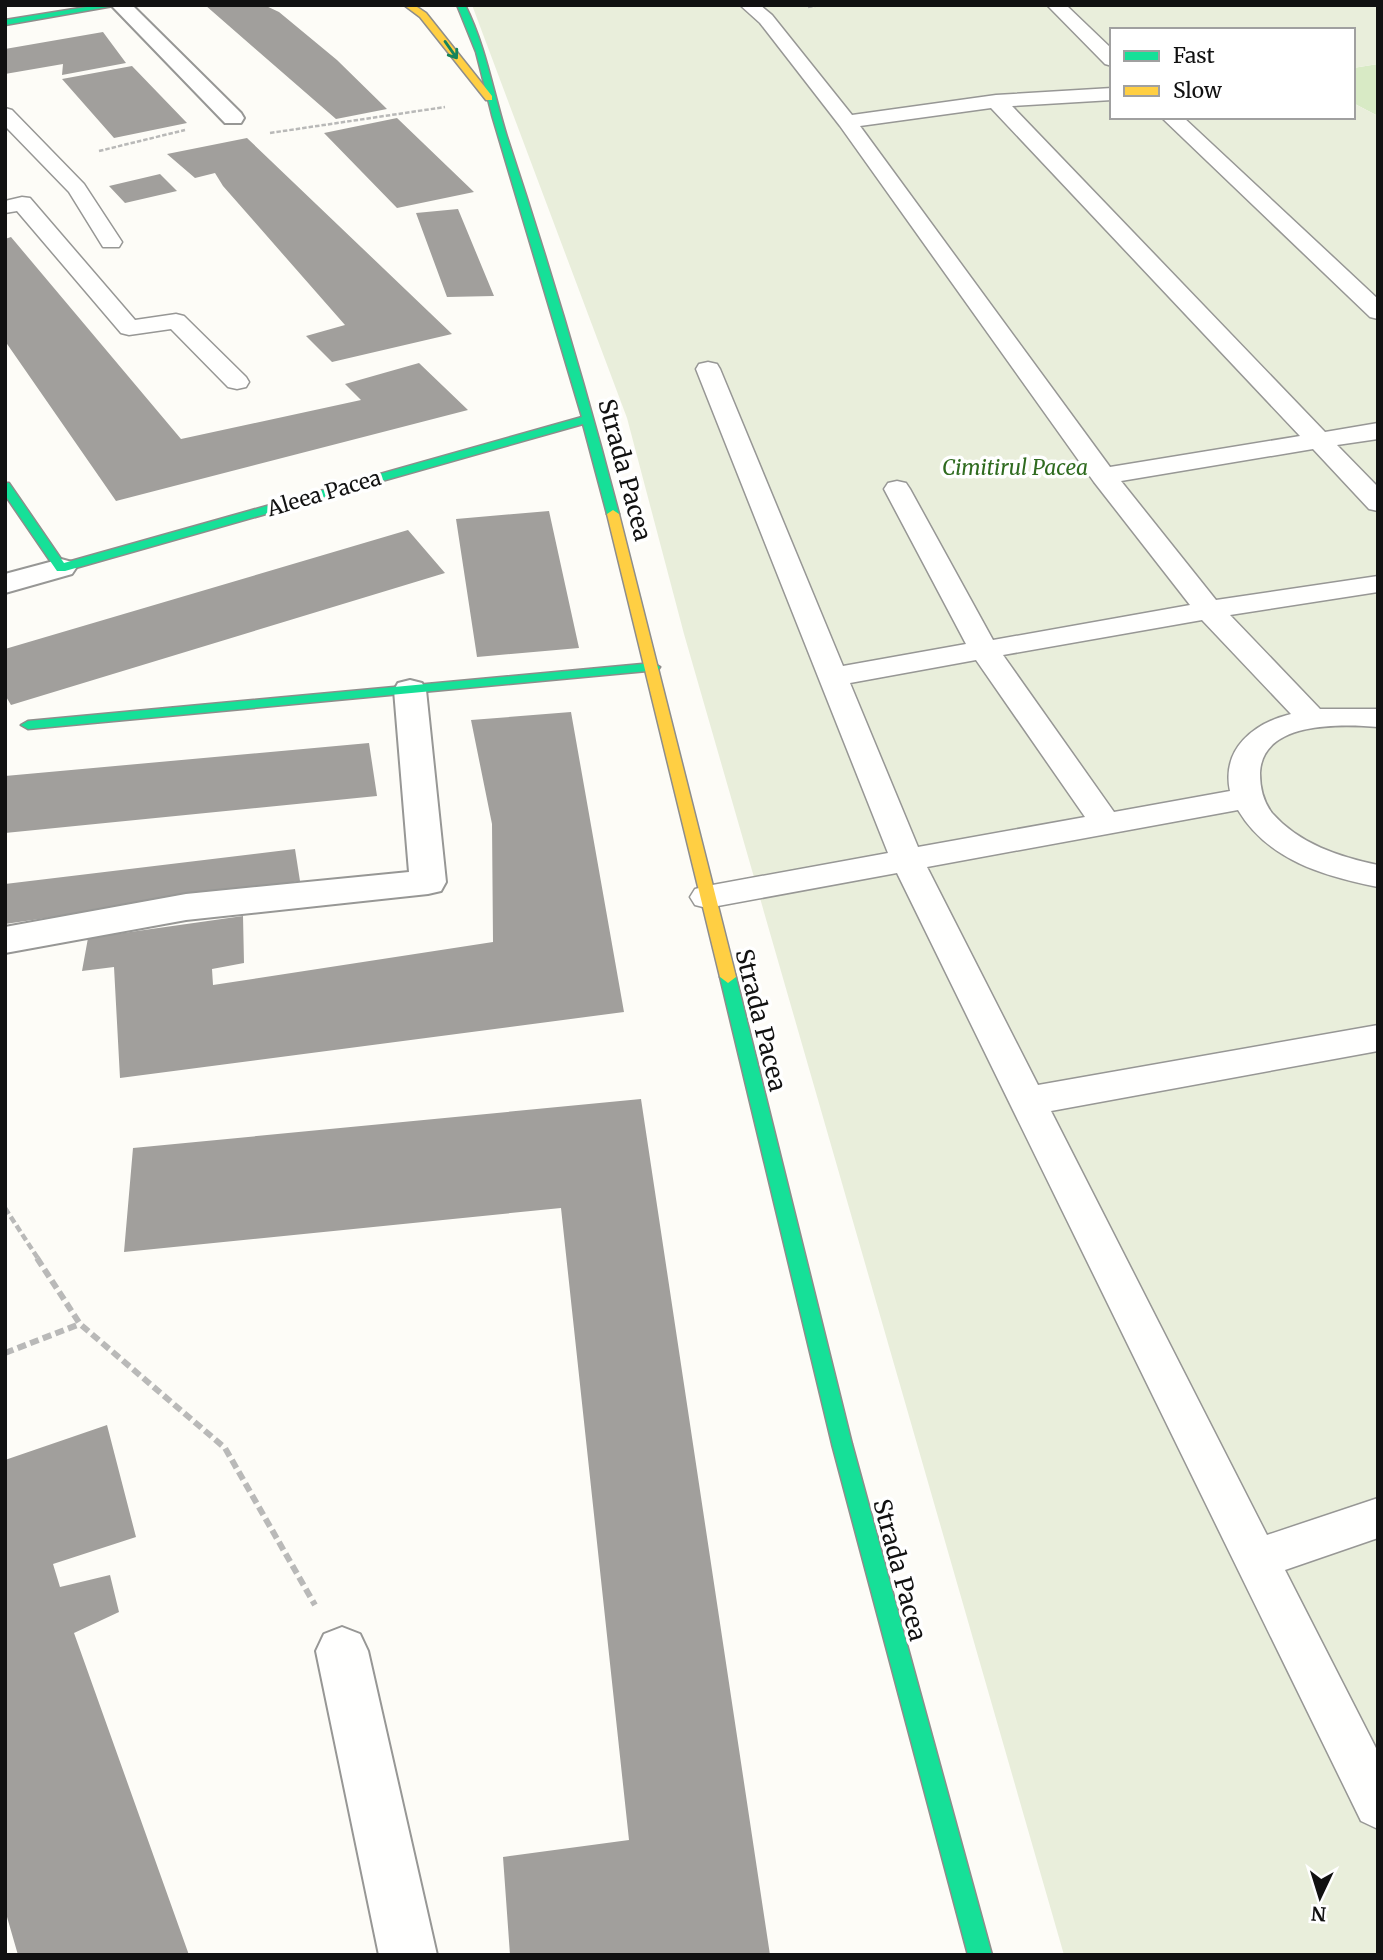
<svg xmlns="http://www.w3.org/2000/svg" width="1383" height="1960" font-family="Merriweather,serif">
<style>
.forest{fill:#d8eac5}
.cemetery{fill:#e9eedb}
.building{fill:#a19f9c}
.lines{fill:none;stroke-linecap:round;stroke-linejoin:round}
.lane-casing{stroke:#979795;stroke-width:3}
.street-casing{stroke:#979795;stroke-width:4}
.fast-casing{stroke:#8e8d8b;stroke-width:3}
.slow-casing{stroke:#8e8d8b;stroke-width:3}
.path-far2{stroke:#b9b9b8;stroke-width:2.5;stroke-dasharray:4.5 2;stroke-linecap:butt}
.path-far1{stroke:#b9b9b8;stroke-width:4.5;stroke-dasharray:7 3.5;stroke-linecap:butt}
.path{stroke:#b9b9b8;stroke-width:6;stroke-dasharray:9 4.5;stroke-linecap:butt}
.lane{fill:#fffffe;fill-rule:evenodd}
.street{fill:#fffffe;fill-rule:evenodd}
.fast{fill:#16e098;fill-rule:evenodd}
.slow{fill:#ffcf43;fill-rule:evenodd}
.oneway{stroke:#14835b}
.labels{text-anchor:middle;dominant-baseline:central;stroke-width:7;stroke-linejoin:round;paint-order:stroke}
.far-park-label{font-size:21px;font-style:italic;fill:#2f6b1f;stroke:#fff}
.far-street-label{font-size:21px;fill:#111;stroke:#fff}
.street-label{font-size:24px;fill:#111;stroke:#fff}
</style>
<rect width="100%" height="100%" fill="#fdfcf7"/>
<!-- forest -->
<path class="forest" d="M1378,64V116L1353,103V68Z"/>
<!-- cemetery -->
<path class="cemetery" d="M472,5H1378V64L1353,68V30H1112V117H1353V103L1378,116V1955H1064L684,634L627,418Z"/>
<!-- building -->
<path class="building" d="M205,5H264L279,12L337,60L387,109L336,119Z
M103,32L126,63L62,75L63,64L5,74V49Z
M132,66L187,123L114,138L62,79Z
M397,118L474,192L397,208L324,133Z
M247,138L452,334L332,362L306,336L345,325L223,186L215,173L195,178L167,154Z
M160,174L177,191L125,203L109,186Z
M458,209L494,296L447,297L416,213Z
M11,237L181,439L361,400L345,384L419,363L468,410L116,501L5,341V239Z
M549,511L579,648L477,657L456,519Z
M408,530L445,573L11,705L5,695V649Z
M571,712L624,1012L120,1078L114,967L82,971L88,938L243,916L244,963L212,969L213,985L493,942L492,824L471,720Z
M369,743L377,796L5,833V776Z
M295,849L300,881L5,924V884Z
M641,1099L770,1955H510L503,1857L629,1840L561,1208L124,1252L133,1148Z
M107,1425L136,1537L53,1564L60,1587L110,1575L119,1612L74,1633L189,1955H18L5,1910V1460Z"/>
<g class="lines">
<!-- lane casing -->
<g class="lane-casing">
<path id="lane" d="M740,5H760L772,15L852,115L996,95L1112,88V100L1012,106L1325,432L1378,423V439L1337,445L1378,487V511L1369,509L1313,449L1121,481L1216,600L1378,576V592L1230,615L1320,709H1378V727C1341,724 1262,721 1260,773C1260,788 1263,801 1272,813C1299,844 1340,857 1378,865V887C1323,876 1268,860 1238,810L927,867L1038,1085L1378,1025V1051L1051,1111L1267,1535L1378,1498V1538L1285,1570L1378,1752V1829L1361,1821L897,873L707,908L695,905L690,897L695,889L707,886L888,853L696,369L699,364L708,362L717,364L720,369L843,666L966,644L884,489L888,483L897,481L906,483L910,489L993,640L1190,605L1094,482L840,126L760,23ZM991,108L1300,436L1110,467L860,126ZM1202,620L1291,714C1254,723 1221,749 1230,791L1114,812L1003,655ZM976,660L1085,817L918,847L850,683Z
M1047,5H1066L1112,49V66L1105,64Z
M5,108L12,110L84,184L122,242L119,247H103L69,192L5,126Z
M1161,117H1183L1378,299V319L1370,317Z
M22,197L30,198L135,320L176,314L184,316L246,377L249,382L246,387L237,389L228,387L171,329L129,335L121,333L17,211L5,213V201Z"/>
</g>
<!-- street casing -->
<g class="street-casing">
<path id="street" d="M111,5H132L241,113L244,118L241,123H225Z
M61,559L72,562L76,568L72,574L5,593V574Z
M410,680L422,683L426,690L446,882L441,891L428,894L186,920L5,953V927L186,894L409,872L394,690L398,683Z
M342,1627L360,1634L368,1651L437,1955H379L316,1651L324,1634Z"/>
</g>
<!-- fast casing -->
<g class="fast-casing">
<path id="fast" d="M99,5H119L5,25V20Z
M457,5H465C486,47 493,92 507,137C548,261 586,387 619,514L617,517L613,518L607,514L583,424L65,571H57L5,495V483H9L64,563L582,417L492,115L476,52Z
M653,663L660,667L658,670L28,729L21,725L28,721Z
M728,971L736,977L852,1444L992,1955H968L832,1444L720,977Z"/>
</g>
<!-- slow casing -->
<g class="slow-casing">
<path id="slow" d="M404,5H414L426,13L492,96V100H486L420,17Z
M613,510L619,514L736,977L728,983L720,977L607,514Z"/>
</g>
<!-- path-far2 -->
<path class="path-far2" d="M808,7L821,5
M270,133L445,107
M99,151L185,130"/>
<!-- path-far1 -->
<path class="path-far1" d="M5,1208L39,1260"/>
<!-- path -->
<path class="path" d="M37,1258L80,1324L225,1448L315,1605
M5,1353L80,1324"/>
<!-- lane -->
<use href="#lane" class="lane"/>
<!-- street -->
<use href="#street" class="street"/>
<!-- fast -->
<use href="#fast" class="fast"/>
<!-- slow -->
<use href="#slow" class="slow"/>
</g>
<!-- one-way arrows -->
<defs><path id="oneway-shaft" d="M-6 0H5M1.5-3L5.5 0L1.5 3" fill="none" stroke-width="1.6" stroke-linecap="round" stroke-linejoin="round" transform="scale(1.75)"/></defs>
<use class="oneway" href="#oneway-shaft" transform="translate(451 50) rotate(55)"/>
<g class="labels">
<!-- far-park labels -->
<g class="far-park-label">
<text x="1015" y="467">Cimitirul Pacea</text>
</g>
<!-- far-street labels -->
<g class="far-street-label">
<text transform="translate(324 493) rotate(-16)">Aleea Pacea</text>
</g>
<!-- street labels -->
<g class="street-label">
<text transform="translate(625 470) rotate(75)">Strada Pacea</text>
<text transform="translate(761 1020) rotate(76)">Strada Pacea</text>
<text transform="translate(900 1570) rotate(75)">Strada Pacea</text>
</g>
</g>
<!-- border -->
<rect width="1383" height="1960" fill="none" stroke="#111111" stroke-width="14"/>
<!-- legend -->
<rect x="1110" y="28" width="245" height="91" fill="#ffffff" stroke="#a0a0a0" stroke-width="2"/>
<rect x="1124" y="51" width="35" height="10" fill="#16e098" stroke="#a0a0a0" stroke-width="2"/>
<text x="1173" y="63" font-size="21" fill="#111111">Fast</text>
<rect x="1124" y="86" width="35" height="10" fill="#ffcf43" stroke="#a0a0a0" stroke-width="2"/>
<text x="1173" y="98" font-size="21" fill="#111111">Slow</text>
<!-- north arrow -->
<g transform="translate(1320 1897) rotate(184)" stroke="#ffffff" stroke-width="5" paint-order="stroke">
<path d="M0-5L12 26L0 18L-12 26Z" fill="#111111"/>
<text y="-10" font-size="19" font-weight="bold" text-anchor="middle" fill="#111111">N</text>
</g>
</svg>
